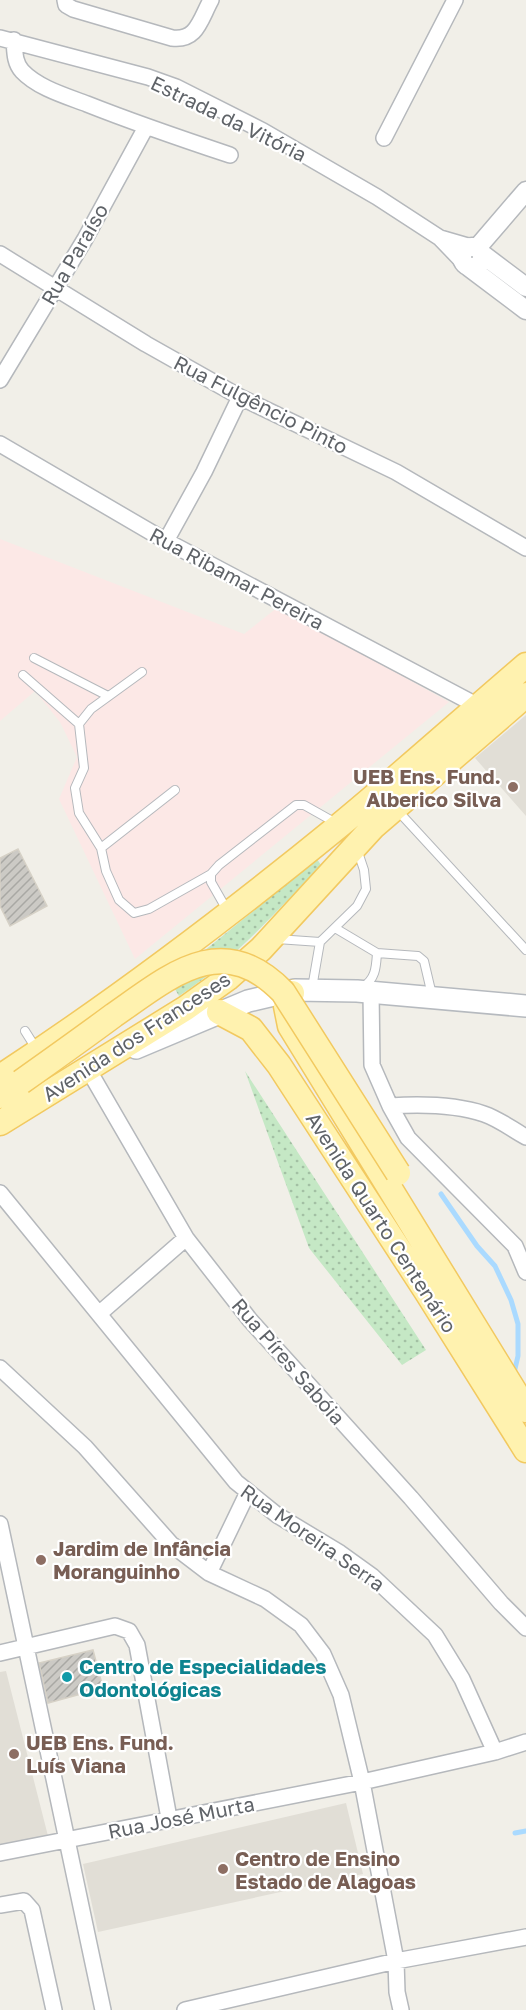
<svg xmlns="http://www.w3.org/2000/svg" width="526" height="2010" font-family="'Golos Text',sans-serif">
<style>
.education{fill:#e1ded6}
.medical{fill:#fce8e6}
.grass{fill:url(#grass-dots)}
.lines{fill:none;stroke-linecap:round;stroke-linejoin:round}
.stream{stroke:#aadaff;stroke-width:5}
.building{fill:url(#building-hatch);stroke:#d6d1c6;stroke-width:1.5}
.service-casing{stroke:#b5b8bc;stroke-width:10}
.minor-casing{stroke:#b5b8bc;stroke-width:18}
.tertiary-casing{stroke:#b5b8bc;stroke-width:21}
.secondary-casing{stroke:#b6babf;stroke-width:24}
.primary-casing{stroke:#f2c960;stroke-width:27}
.service{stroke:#fff;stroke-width:8}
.minor{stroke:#fff;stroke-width:15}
.tertiary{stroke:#fff;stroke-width:18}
.secondary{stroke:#fff;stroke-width:21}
.primary{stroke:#fff2af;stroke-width:24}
.primary-bridge-casing{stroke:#f2c960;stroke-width:27;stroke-linecap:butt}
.primary-bridge{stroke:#fff2af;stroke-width:24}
.education-dot{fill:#8d6e63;stroke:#fff;stroke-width:2}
.culture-dot{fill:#0f9aa8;stroke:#fff;stroke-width:2}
.labels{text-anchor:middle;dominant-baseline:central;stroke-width:4.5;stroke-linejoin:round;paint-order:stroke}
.street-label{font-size:20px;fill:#5f6368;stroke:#fff}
.education-label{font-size:20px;font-weight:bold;fill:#785e54;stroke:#fff;text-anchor:start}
.culture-label{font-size:20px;font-weight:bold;fill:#0d838f;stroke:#fff;text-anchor:start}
</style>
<defs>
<pattern id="grass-dots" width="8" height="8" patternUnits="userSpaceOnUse" patternTransform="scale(1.5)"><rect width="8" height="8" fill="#c5e8c5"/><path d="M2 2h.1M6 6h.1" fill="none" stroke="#a3c0a4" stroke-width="1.8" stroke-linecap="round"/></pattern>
<pattern id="building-hatch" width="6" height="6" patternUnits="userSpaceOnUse" patternTransform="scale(1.5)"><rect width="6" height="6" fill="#cccac5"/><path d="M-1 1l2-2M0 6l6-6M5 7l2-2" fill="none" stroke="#a9a8a4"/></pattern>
</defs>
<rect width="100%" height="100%" fill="#f1efe8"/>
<!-- education -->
<path class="education" d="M526,715V816L475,758Z
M6,1671L48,1836L0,1846V1672Z
M346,1803L363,1874L98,1932L83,1864Z"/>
<!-- medical -->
<path class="medical" d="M0,539L244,634L278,607L449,702L135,959L59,799L77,757L60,722L35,691L0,721Z"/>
<!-- grass -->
<path class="grass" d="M317,859L321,865C275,913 235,959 179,996L172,984L188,964Z
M245,1071L426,1350L402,1365L309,1248Z"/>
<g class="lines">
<!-- stream -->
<path class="stream" d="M441,1194L477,1246L495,1266L511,1300L518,1324V1356L514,1373
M515,1833L526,1831"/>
</g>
<!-- building -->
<path class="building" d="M18,849L47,906L10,926L0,906V858Z
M93,1650L103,1688L48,1703L39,1663Z"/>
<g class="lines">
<!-- service casing -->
<g class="service-casing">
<path id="service" d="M34,658L108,696
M23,675L79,724
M175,790L101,848L106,871L119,900L134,913L149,909L211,874
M398,811L526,950
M101,848L79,813L75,788L84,768L79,724L91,709L142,672
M227,910L211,882V874L219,865L296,805H304L336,823
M335,928L377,953
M277,939L320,942
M363,987C376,978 376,967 377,953L418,956L424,961L432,995
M312,988L320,942L357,906L366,889L364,870L357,849
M25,1031L37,1050"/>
</g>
<!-- minor casing -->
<g class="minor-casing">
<path id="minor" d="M65,0L66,5L73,9L172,38C197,41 200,20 211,0
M0,38L148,77L176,87L263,131L377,197L440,238L464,263
M14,40C15,51 14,62 22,71C38,88 66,96 87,104C135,123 182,139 230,155
M384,138L455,0
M440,238L471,247
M0,254L146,344L240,397L396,472L526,548
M0,380L85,239L146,127
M0,444L166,541L478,706
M166,541L204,472L240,397
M371,992L372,1065L390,1106L408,1138L515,1246L526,1272
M88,1069L186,1238L250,1320L411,1498L501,1603L526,1628
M390,1106C421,1104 454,1104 484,1114C499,1119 513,1130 526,1137
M0,1193L236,1482L277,1515L340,1553L372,1576L435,1635L462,1679L495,1752
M100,1313L186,1238
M0,1368L85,1447L171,1544L209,1573L265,1599L301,1625L323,1654L341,1695L362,1782L396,1961L397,1992L401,2010
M0,1524L103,2010
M209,1573L248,1492
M0,1653L115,1626L129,1631L137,1645L169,1818
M0,1853L362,1782L495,1752L526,1742
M0,1905L24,1901L32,1910L54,2010
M185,2010L396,1961L526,1937"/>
</g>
<!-- tertiary casing -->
<g class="tertiary-casing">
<path id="tertiary" d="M462 257a10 10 0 1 1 20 0a10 10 0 1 1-20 0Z
M477,248L526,191
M482,254L526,287
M469,267L526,310"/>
</g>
<!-- secondary casing -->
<g class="secondary-casing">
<path id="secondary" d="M136,1048L248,1001L295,990L357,991L526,1006"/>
</g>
<!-- primary casing -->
<g class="primary-casing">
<path id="primary" d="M292,993L286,1006L290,1026L526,1410
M219,1012L251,1029L279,1065L426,1291L526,1450
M0,1077C118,1000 231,914 340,825C403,773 464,718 526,665
M0,1096L21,1082
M0,1123L186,1008L228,978L261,949L373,827L526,695"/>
</g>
<!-- service -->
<use href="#service" class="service"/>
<!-- minor -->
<use href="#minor" class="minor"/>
<!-- tertiary -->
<use href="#tertiary" class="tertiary"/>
<!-- secondary -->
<use href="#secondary" class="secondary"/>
<!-- primary -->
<use href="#primary" class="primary"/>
<!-- primary-bridge casing -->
<g class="primary-bridge-casing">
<path id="primary-bridge" d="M21,1082C52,1060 83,1038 114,1015C170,976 222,929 283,992L398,1173"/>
</g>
<!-- primary-bridge -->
<use href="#primary-bridge" class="primary-bridge"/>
</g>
<!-- markers -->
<g class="education-dot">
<circle cx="513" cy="787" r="6"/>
<circle cx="41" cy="1560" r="6"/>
<circle cx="14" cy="1754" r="6"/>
<circle cx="223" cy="1869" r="6"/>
</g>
<circle class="culture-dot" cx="67" cy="1677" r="6"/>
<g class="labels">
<!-- street labels -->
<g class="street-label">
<text transform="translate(229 118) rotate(26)">Estrada da Vitória</text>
<text transform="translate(74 254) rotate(-60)">Rua Paraíso</text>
<text transform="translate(261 404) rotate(27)">Rua Fulgêncio Pinto</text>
<text transform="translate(237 578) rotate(28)">Rua Ribamar Pereira</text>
<text transform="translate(136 1036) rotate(-33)">Avenida dos Franceses</text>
<text transform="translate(382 1222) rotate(57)">Avenida Quarto Centenário</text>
<text transform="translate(289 1361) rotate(49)">Rua Píres Sabóia</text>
<text transform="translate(313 1537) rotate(35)">Rua Moreira Serra</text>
<text transform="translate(181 1817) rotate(-11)">Rua José Murta</text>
</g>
<!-- education labels -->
<g class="education-label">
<text x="501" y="776" text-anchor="end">UEB Ens. Fund.<tspan x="501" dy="23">Alberico Silva</tspan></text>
<text x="53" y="1548">Jardim de Infância<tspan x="53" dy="23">Moranguinho</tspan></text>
<text x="26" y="1742">UEB Ens. Fund.<tspan x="26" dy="23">Luís Viana</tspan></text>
<text x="235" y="1858">Centro de Ensino<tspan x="235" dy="23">Estado de Alagoas</tspan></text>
</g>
<!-- culture labels -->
<g class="culture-label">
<text x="79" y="1666">Centro de Especialidades<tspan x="79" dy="23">Odontológicas</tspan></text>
</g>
</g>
</svg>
